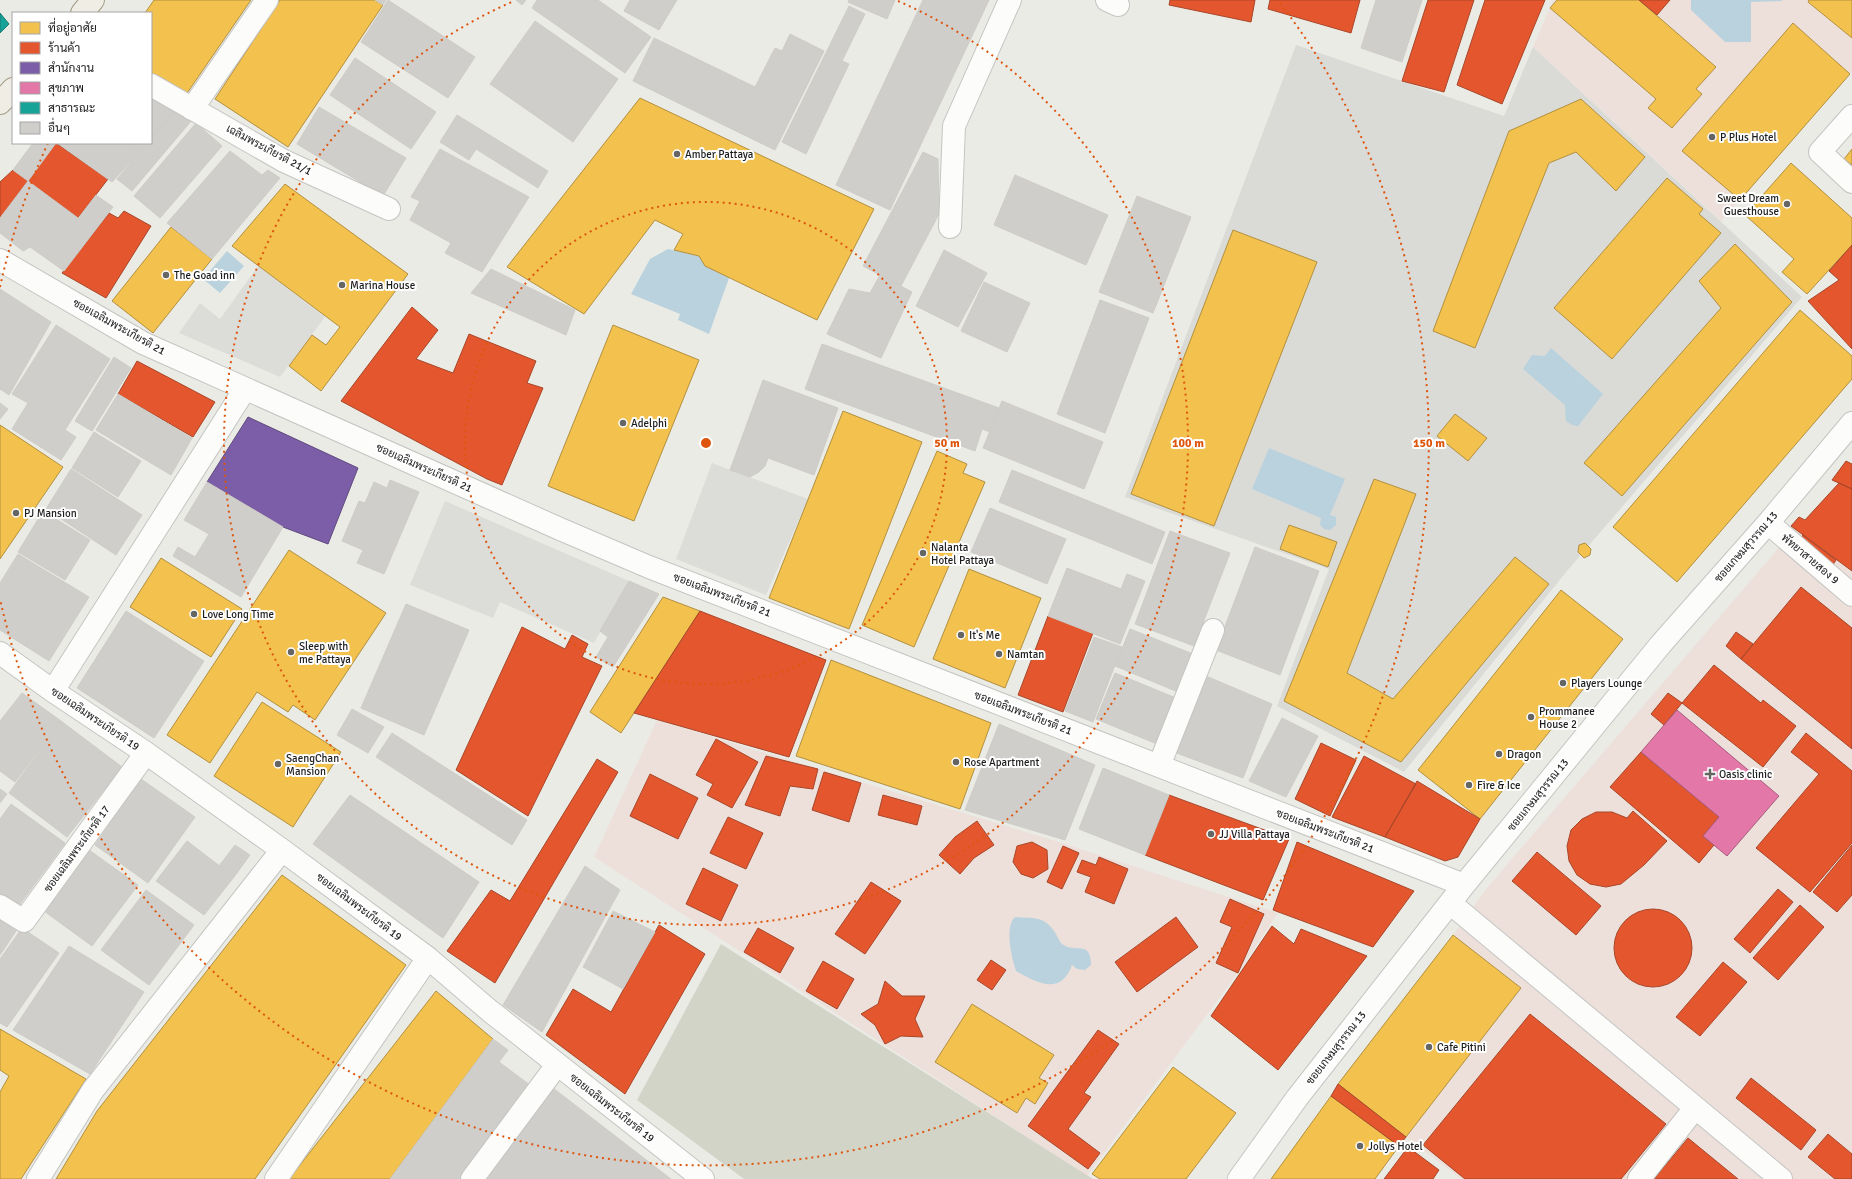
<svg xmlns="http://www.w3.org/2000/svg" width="1852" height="1179" font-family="Signika,Sarabun,sans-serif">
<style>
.residential{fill:#dadad7}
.commercial{fill:#ede0db}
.construction{fill:#d3d4c8}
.parking{fill:#dcdcd9}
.water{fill:#b9d2de}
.homes{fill:#f2c14e;stroke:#b2903f}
.shops{fill:#e4572e;stroke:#a84629}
.offices{fill:#7b5ea7;stroke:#5f4a7e}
.health{fill:#e377a8;stroke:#a85c7e}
.public{fill:#17a398;stroke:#197b73}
.building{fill:#d0cecb;stroke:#ceccc7}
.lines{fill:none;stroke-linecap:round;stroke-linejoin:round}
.minor-casing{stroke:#c4c4c2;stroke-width:24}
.major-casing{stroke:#a19b84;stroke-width:24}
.minor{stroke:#fcfcfb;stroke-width:22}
.major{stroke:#f0ede4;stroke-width:22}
.ring{fill:none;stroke:#de560d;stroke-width:2;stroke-dasharray:2 4}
.poi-dot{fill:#656563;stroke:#fff;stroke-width:1.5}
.labels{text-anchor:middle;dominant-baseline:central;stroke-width:4;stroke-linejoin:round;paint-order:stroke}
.poi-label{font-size:11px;fill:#1d1d1d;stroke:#fff;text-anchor:start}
.street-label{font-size:11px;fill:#1d1d1d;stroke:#fff}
.centre{fill:#de560d;stroke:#fff;stroke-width:2}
.ring-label{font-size:12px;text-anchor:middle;font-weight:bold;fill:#de560d;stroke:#fff;stroke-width:4;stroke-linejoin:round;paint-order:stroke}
</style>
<rect width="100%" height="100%" fill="#ebebe6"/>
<!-- residential -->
<path class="residential" d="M1296,45L1504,116L1533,47L1802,297L1567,571L1404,772L1277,706L1329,569L1125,497Z"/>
<!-- commercial -->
<path class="commercial" d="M1553,0H1852V72L1721,221L1533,47Z
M1791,526L1852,571V1179H1461L1406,1137L1521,988L1453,935L1486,889L1775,552Z
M657,720L1059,842L1278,913L1238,973L1087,1176L594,857Z"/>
<!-- construction -->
<path class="construction" d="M721,944L1093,1179H744L637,1100Z"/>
<!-- parking -->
<path class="parking" d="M258,266L325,317L280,377L179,333L200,303L220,319Z
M712,463L808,499L766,595L676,559Z
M445,501L629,581L594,643L500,602L493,618L410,585Z"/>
<!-- water -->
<path class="water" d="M1691,0H1782V1L1751,2V42H1725L1691,10Z
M668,249L699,256L729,278L709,334L678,320L680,314L631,294L650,259Z
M227,251L244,266L220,293L203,279Z
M1551,348L1603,394L1578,426L1572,425L1566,421L1565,405L1523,369L1532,355L1545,356Z
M1269,448L1345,479L1330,515L1336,517V525L1330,530L1324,529L1320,525L1321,518L1252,489Z
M1015,917C1031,919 1043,915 1054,931C1057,935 1059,941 1062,944C1075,954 1091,939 1091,965L1085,970L1077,969L1072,965C1061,996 1037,983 1016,971C1012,959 1004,927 1015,917Z"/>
<!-- homes -->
<path class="homes" d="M154,0H251L183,99L151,78V13H145Z
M280,0H375L383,5L288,147L215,99Z
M1557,0H1639L1716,67L1696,89L1702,94L1672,128L1648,108L1656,99L1550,8Z
M1809,0H1852V38L1808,2Z
M1793,23L1850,74L1740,200L1682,151Z
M640,98L874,209L817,320L705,266L699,256L674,250L683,234L655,220L584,314L507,267Z
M1581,99L1645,157L1616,191L1576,152L1549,163L1475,348L1433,331L1509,131Z
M1852,149V165L1844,159Z
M1791,163L1852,218V245L1807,294L1782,272L1794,259L1745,215Z
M1667,178L1703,209L1699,214L1721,233L1612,359L1554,308Z
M285,184L408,274L321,391L289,366L312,335L326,345L340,327L232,246Z
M171,227L212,259L153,333L112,301Z
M1233,230L1317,262L1214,526L1131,494Z
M1735,244L1792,302L1622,496L1584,463L1721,308L1699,281Z
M1800,310L1852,356V379L1677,582L1613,527Z
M613,325L699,360L634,521L548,486Z
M843,411L922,442L849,629L769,598Z
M1455,414L1487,438L1468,461L1437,436Z
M0,425L63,467L0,559Z
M937,451L967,464L963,473L985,482L914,647L862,625Z
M1374,479L1416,494L1347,673L1393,699L1515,557L1549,584L1401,762L1284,701Z
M1289,525L1337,542L1328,567L1280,549Z
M1585,543L1591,549L1590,555L1584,558L1578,552L1579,545Z
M289,550L386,613L315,720L293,705L288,712L257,692L210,763L167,735Z
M161,558L242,609L211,657L130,607Z
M969,569L1041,598L1005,688L933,659Z
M1561,590L1623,639L1480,819L1418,770Z
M663,597L700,611L621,733L590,712Z
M831,660L991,723L960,809L796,756Z
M262,702L341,752L293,827L214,776Z
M282,875L406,965L255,1179H56L97,1111Z
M1453,935L1521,988L1406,1137L1338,1084Z
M436,991L493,1039L390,1179H289Z
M972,1004L1054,1055L1039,1078L1048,1083L1035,1104L1026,1098L1017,1113L935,1062Z
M0,1029L86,1079L21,1179H0V1092L9,1076L0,1070Z
M1173,1067L1236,1113L1186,1179H1100L1092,1174Z
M1331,1096L1399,1146L1375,1179H1271Z"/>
<!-- shops -->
<path class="shops" d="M1170,0H1255L1251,22L1169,5Z
M1270,0H1360L1351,33L1268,9Z
M1428,0H1474L1444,92L1402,81Z
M1485,0H1545L1502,104L1457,85Z
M1639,0H1670L1657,15Z
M56,143L108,179L78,218L28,181Z
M13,170L28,181L0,218V182Z
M124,211L151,226L106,298L62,273L109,213L118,218Z
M1852,245V349L1808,301L1839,280L1829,271Z
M412,307L438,330L416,359L453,373L469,334L536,361L527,383L543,388L502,485L487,479L341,401Z
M137,361L215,402L193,437L118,394Z
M1846,461L1852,464V489L1832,480Z
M1839,483L1852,489V571L1791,526L1799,517L1805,520Z
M1803,535L1836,560L1832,566L1799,541Z
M1801,587L1852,628V749L1741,659Z
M700,611L826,660L789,757L634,713Z
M1048,616L1093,633L1063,712L1018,695Z
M522,627L565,649L572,635L588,644L582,657L602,666L528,816L456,770Z
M1736,632L1753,644L1741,659L1726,646Z
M1714,665L1761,703L1763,700L1796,726L1763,767L1682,703Z
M1668,693L1682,703L1664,725L1651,714Z
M1806,733L1852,771V843L1810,892L1756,848L1819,774L1791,752Z
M716,739L758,762L732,808L707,795L713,784L696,775Z
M1321,743L1356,760L1330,816L1295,799Z
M1641,752L1719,817L1703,836L1714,845L1699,863L1610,787Z
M766,756L818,769L813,789L790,786L780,816L745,805Z
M1364,756L1416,784L1385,837L1332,817Z
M597,759L618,772L495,983L447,951L491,890L510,901Z
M824,772L861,783L849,822L812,810Z
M650,774L698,798L678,839L630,816Z
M1417,781L1480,819L1458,857L1445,861L1385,837Z
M883,795L922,806L917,825L878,815Z
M1169,795L1289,839L1263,900L1145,855Z
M1633,811L1667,841L1644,865L1621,884L1606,887L1590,884L1577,875L1569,861L1567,846L1571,830L1582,819L1596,812H1612L1627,818Z
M728,817L763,833L746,869L710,853Z
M977,821L994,845L974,858L960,874L939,855L955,837Z
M1032,842L1047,850L1048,869L1033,878L1021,874L1013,862L1017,846Z
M1297,842L1414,891L1373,947L1273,910Z
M1852,845V895L1837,912L1813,892Z
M1063,846L1079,853L1062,889L1047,882Z
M1537,852L1601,906L1576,935L1512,881Z
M1099,857L1128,869L1114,904L1085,892L1091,877L1077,872L1082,860L1096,865Z
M703,868L738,885L721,921L686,904Z
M871,882L901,901L865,954L835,934Z
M1778,889L1793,902L1750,953L1734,939Z
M1230,899L1264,914L1238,973L1216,963L1232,927L1220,922Z
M1800,905L1824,927L1778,980L1753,958Z
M1614 948a39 39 0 1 1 78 0a39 39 0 1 1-78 0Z
M1176,917L1198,947L1137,992L1115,962Z
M659,925L705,954L625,1094L546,1035L573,989L611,1012Z
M1272,926L1294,944L1301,929L1367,956L1278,1070L1211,1016Z
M758,928L794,948L780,973L744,952Z
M991,960L1006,970L992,990L977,980Z
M823,961L854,979L837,1009L806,991Z
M1723,962L1747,982L1700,1036L1676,1017Z
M885,981L902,996H925L915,1019L923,1037L901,1036L885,1044L875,1025L861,1014L878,1004Z
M1530,1014L1666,1124L1621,1179H1465L1423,1145Z
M1098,1030L1119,1044L1084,1093L1091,1097L1068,1129L1100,1153L1088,1169L1028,1126Z
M1751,1078L1816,1130L1801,1150L1736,1098Z
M1338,1084L1406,1137L1399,1146L1331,1096Z
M1828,1134L1852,1154V1179H1835L1808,1157Z
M1688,1138L1738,1179H1654Z
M1408,1147L1439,1170L1433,1179H1384Z"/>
<!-- offices -->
<path class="offices" d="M248,417L358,468L328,544L283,527L207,482Z"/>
<!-- health -->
<path class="health" d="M1677,710L1779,796L1727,856L1703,836L1719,817L1641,752Z"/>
<!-- public -->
<path class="public" d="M0,13L9,24L0,33Z"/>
<!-- building -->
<path class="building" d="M375,0H386L383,5Z
M388,0L475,57L448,98L361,42Z
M516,0H526L522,5Z
M537,0H598L651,37L625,73L532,8Z
M630,0H677L659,30L624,11Z
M849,0H895L887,19L848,2Z
M923,0H989L890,210L836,185Z
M1376,0H1422L1402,62L1361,48Z
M849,6L865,14L842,61L849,64L806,154L782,142Z
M535,21L618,79L573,142L490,84Z
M790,34L824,51L775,150L633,81L654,38L755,87L775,48L782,51Z
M355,58L436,112L411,149L330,95Z
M151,94L176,109L151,138Z
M319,107L406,158L383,196L297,144Z
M176,109L192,120L132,191L117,179L147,143H151V138Z
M457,115L548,171L538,188L476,149L469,160L440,142Z
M196,123L222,146L160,218L134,196Z
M33,143H56L28,181L13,170Z
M57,143H130L141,150L112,182Z
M130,143H147L141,150Z
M440,149L529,197L482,272L445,253L451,243L410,220L420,201L411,197Z
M230,151L262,175L268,170L280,178L212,259L167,223Z
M923,152L938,159L939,214L901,286L863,266Z
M1015,175L1108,215L1086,265L994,225Z
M28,181L78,218L47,259L30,247L23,251L0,233V218Z
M96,195L113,207L64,271L47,259Z
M1137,196L1191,217L1153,313L1099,292Z
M944,250L987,273L958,327L916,306Z
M491,269L575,310L566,335L471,293Z
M880,275L912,292L881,358L827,334L849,289L870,293Z
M984,282L1030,303L1007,352L961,331Z
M0,289L51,322L9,395L0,389Z
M1100,300L1149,318L1105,433L1057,414Z
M56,325L110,359L65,430L76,437L61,460L12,429L28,403L12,394Z
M822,344L999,408L990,432L982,429L975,451L805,389Z
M114,357L131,368L92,431L75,421Z
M763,380L838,408L814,475L768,458L765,466L759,472L750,477L730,470Z
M118,394L192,438L171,475L96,430Z
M1002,401L1103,442L1084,489L983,448Z
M0,403L8,409L0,419Z
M94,432L141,461L118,497L72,468Z
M71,469L142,515L116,555L46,509Z
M1012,470L1165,532L1152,564L999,502Z
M390,480L419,492L384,574L357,563L363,550L342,541L359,501L365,503L374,482L387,488Z
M207,482L283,527L241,597L173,556L178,547L195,557L209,534L184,520Z
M990,508L1066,539L1047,584L971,552Z
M43,511L90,540L65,580L18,552Z
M1170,531L1230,553L1194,646L1135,624Z
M1255,547L1319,571L1280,675L1216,650Z
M18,554L89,597L49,661L0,630V583Z
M1067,568L1121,589L1127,574L1145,581L1120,644L1048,616Z
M629,581L659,594L613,667L596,657L608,637L600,631Z
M406,604L469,630L424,735L361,708Z
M126,611L204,661L154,738L77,688Z
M1130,629L1193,654L1178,692L1115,666Z
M1094,637L1122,647L1093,722L1065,711Z
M1115,673L1176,698L1157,744L1096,719Z
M1206,676L1272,704L1243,778L1174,752Z
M22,693L61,721L15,782L0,771V721Z
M352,709L384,727L368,753L337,735Z
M1282,718L1318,736L1286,797L1249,781Z
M61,721L122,767L67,837L9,793Z
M999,724L1095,765L1065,840L965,810Z
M392,733L527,820L512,845L376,757Z
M1103,768L1169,795L1145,855L1079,829Z
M141,779L195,817L148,883L95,845Z
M0,789L7,794L0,803Z
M350,795L479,882L443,938L313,844Z
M11,804L65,843L17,908L0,896V819Z
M187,841L234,877L204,915L156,881Z
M235,845L250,855L234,877L219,866Z
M89,850L138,885L92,946L44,911Z
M585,866L620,890L542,1032L503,1005Z
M146,890L194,925L149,985L101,950Z
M613,911L655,932L623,989L583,967Z
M0,920L16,931L0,955Z
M22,928L59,953L7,1027L0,1023V959Z
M69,946L144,992L90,1074L13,1030Z
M493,1039L508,1050L499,1062L534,1088L464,1179H390Z
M553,1088L671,1179H488L486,1177Z"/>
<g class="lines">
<!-- minor casing -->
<g class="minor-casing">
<path id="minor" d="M1107,0L1118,5
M151,85L284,161L389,209
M192,109L267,0
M1852,116L1820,152L1852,182
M950,227L954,126L1010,0
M0,260L143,343L560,529L649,567L1464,885
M1768,523L1852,595
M0,653L53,691L146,753L282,850L428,958L490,1011L703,1179
M53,691L245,389
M1159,766L1213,630
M1450,903L1781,1179
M0,906L24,921L146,753
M38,1179L93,1090L282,850
M276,1179L428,958
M472,1179L557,1065
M1239,1179L1297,1098L1464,885L1661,644L1768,523L1852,423
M1639,1179L1695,1108"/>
</g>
<!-- major casing -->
<g class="major-casing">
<path id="major" d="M82,13L93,0
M0,103L13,89"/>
</g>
<!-- minor -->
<use href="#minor" class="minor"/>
<!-- major -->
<use href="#major" class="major"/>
</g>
<!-- distance rings -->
<g class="ring">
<circle cx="706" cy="443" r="241"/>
<path d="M898 1A482 482 0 1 1 514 1"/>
<path d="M0 287A723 723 0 0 1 48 143M1280 3A723 723 0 1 1 0 599"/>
</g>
<!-- markers -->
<g class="poi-dot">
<circle cx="1712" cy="137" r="4"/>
<circle cx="677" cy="154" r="4"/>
<circle cx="1787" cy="204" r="4"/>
<circle cx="166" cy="275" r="4"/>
<circle cx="342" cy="285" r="4"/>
<circle cx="623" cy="423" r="4"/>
<circle cx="16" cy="513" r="4"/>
<circle cx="923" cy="553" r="4"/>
<circle cx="194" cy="614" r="4"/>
<circle cx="961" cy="635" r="4"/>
<circle cx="291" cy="652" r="4"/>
<circle cx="999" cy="654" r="4"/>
<circle cx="1563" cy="683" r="4"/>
<circle cx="1531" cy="717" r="4"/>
<circle cx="1499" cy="754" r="4"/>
<circle cx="956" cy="762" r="4"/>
<circle cx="278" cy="764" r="4"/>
<path d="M1708 768h4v4h4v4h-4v4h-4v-4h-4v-4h4z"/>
<circle cx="1469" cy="785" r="4"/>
<circle cx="1211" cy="834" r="4"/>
<circle cx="1429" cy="1047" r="4"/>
<circle cx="1360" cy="1146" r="4"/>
</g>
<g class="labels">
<!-- poi labels -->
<g class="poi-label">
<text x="1720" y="137">P Plus Hotel</text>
<text x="685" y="154">Amber Pattaya</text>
<text x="1779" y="198" text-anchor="end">Sweet Dream<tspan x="1779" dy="13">Guesthouse</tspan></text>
<text x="174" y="275">The Goad inn</text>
<text x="350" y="285">Marina House</text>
<text x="631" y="423">Adelphi</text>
<text x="24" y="513">PJ Mansion</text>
<text x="931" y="547">Nalanta<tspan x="931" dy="13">Hotel Pattaya</tspan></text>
<text x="202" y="614">Love Long Time</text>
<text x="969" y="635">It's Me</text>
<text x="299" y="646">Sleep with<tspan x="299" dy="13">me Pattaya</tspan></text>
<text x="1007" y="654">Namtan</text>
<text x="1571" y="683">Players Lounge</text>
<text x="1539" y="711">Prommanee<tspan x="1539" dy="13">House 2</tspan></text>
<text x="1507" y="754">Dragon</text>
<text x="286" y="758">SaengChan<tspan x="286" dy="13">Mansion</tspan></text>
<text x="964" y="762">Rose Apartment</text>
<text x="1719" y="774">Oasis clinic</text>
<text x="1477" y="785">Fire &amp; Ice</text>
<text x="1219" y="834">JJ Villa Pattaya</text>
<text x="1437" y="1047">Cafe Pitini</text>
<text x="1368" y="1146">Jollys Hotel</text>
</g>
<!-- street labels -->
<g class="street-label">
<text transform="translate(269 150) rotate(28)">เฉลิมพระเกียรติ 21/1</text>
<text transform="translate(119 327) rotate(29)">ซอยเฉลิมพระเกียรติ 21</text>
<text transform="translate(424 468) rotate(24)">ซอยเฉลิมพระเกียรติ 21</text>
<text transform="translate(1746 547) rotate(-49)">ซอยเกษมสุวรรณ 13</text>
<text transform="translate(1810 559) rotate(40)">พัทยาสายสอง 9</text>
<text transform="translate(722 595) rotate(21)">ซอยเฉลิมพระเกียรติ 21</text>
<text transform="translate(1023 713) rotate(21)">ซอยเฉลิมพระเกียรติ 21</text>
<text transform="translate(95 719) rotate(34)">ซอยเฉลิมพระเกียรติ 19</text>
<text transform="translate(1538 795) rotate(-51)">ซอยเกษมสุวรรณ 13</text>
<text transform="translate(1325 831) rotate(21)">ซอยเฉลิมพระเกียรติ 21</text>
<text transform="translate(77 849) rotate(-54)">ซอยเฉลิมพระเกียรติ 17</text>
<text transform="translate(359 907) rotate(37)">ซอยเฉลิมพระเกียรติ 19</text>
<text transform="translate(1336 1048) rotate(-52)">ซอยเกษมสุวรรณ 13</text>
<text transform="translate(612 1108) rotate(38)">ซอยเฉลิมพระเกียรติ 19</text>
</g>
</g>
<circle cx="706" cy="443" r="6" class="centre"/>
<g class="ring-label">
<text x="947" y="447">50 m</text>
<text x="1188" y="447">100 m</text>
<text x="1429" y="447">150 m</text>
</g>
<!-- legend -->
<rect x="12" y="12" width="140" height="132" fill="#ffffff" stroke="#a5a5a5"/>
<rect x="20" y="22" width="20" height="12" fill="#f2c14e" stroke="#a5a5a5"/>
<text x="48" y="32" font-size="12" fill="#1d1d1d">ที่อยู่อาศัย</text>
<rect x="20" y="42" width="20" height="12" fill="#e4572e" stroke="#a5a5a5"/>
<text x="48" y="52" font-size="12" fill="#1d1d1d">ร้านค้า</text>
<rect x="20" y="62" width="20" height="12" fill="#7b5ea7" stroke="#a5a5a5"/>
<text x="48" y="72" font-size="12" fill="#1d1d1d">สำนักงาน</text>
<rect x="20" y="82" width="20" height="12" fill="#e377a8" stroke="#a5a5a5"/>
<text x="48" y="92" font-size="12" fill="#1d1d1d">สุขภาพ</text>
<rect x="20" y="102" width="20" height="12" fill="#17a398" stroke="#a5a5a5"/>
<text x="48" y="112" font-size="12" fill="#1d1d1d">สาธารณะ</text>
<rect x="20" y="122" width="20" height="12" fill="#d0cecb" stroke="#a5a5a5"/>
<text x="48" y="132" font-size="12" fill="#1d1d1d">อื่นๆ</text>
</svg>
